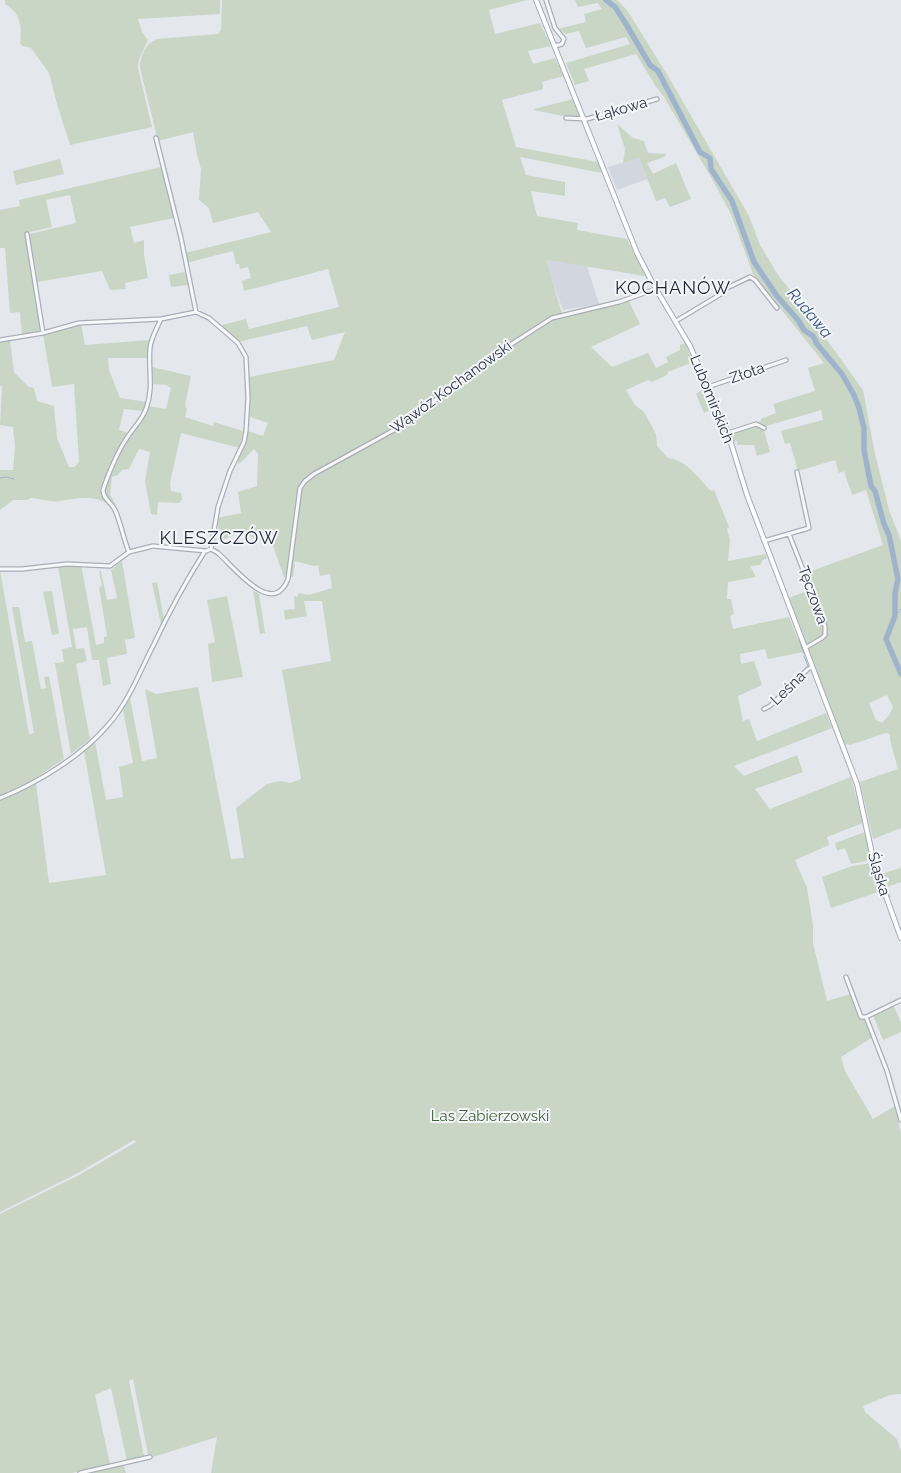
<svg xmlns="http://www.w3.org/2000/svg" width="901" height="1473" font-family="Raleway,sans-serif">
<style>
.built{fill:#d2d6de}
.green{fill:#c9d6c5;fill-rule:evenodd}
.lines{fill:none;stroke-linecap:round;stroke-linejoin:round}
.stream{stroke:#9fb4cc;stroke-width:1}
.river{stroke:#9fb4cc;stroke-width:5.5}
.minor-casing{stroke:#a9aeb7;stroke-width:5.5}
.major-casing{stroke:#a3abb8;stroke-width:6}
.minor{stroke:#f7f8fa;stroke-width:3}
.major{stroke:#fff;stroke-width:4}
.labels{text-anchor:middle;dominant-baseline:central;stroke-width:4;stroke-linejoin:round;paint-order:stroke}
.street-label{font-size:15px;fill:#2b3445;stroke:#f4f6f9}
.park-label{font-size:15px;fill:#3f6138;stroke:#f4f6f9}
.water-label{font-size:16px;font-style:italic;fill:#34527a;stroke:#f4f6f9}
.quarter-label{font-size:18px;letter-spacing:1px;fill:#1d2536;stroke:#f4f6f9}
</style>
<rect width="100%" height="100%" fill="#e4e7ec"/>
<!-- built -->
<path class="built" d="M639,158L647,179L617,190L608,167Z
M547,260L587,266L599,304L563,310L552,281Z"/>
<!-- green -->
<path class="green" d="M5,0H220V14L138,19L142,32L148,40L139,59L138,68L152,127L70,145L57,104L49,73L31,48L23,46L20,44C22,27 21,13 5,4Z
M222,0H527L489,10L495,34L540,23L551,46L528,51L533,64L555,58L564,76L542,82L543,89L502,100L516,147L598,162L602,173L520,157L526,175L565,182V196L531,191L537,216L578,223L577,230L627,239L645,276L547,260L552,281L563,316L629,301L640,324L591,347L612,367L648,353L656,368L668,362L666,357L680,350V345L685,343L693,362L668,372L667,375L652,382L648,380L626,390L635,405L644,412L656,434L657,446L668,458C686,459 699,479 711,491L714,490L729,527L727,529L730,540L728,561L765,554L767,558L763,560L760,565L750,566L756,577L728,582L727,599H731L734,614L730,616L733,629L789,617L803,652L768,659L765,649L740,654L741,664L754,661L762,685L738,696L743,721L749,719L757,741L826,713L832,728L734,766L744,776L797,755L803,772L755,789L770,809L851,777L863,823L827,837L829,845L795,860L807,888L813,925V943L827,1001L851,994L861,1020L866,1018L873,1037L841,1057L845,1071L873,1119L895,1106L901,1134V1394L890,1395L863,1406L865,1412L897,1439L901,1451V1473H211L217,1437L153,1457L148,1454L133,1379L129,1381L144,1456L127,1461L111,1388L95,1395L110,1464L72,1473H0V1214L79,1175L136,1142L134,1140L78,1173L0,1212V800L36,784L49,883L106,875L84,751L95,742L106,800L123,797L119,767L133,763L123,710L130,698L142,761L157,758L145,689L156,694L198,687L231,859L244,858L236,808L267,784L280,781L290,783L301,779L282,670L331,661L322,601H304L307,616L285,620L284,610L295,609L294,596L297,597L299,593L309,595L332,588L330,574L320,576L318,565L314,566L295,561L293,577H284L273,546L240,532L223,540L217,525V518L241,513L238,492L257,486L258,454L254,449L239,464L237,460L248,431L263,436L268,423L250,417L249,377L334,360L345,332L312,340L307,326L238,342L221,327L222,325L246,319L249,329L339,307L328,269L244,291L242,281L251,278L248,267L240,269L239,264H236L233,251L186,263L185,253L271,232L258,212L213,223L209,208L199,200L201,169L197,155L193,132L158,141L140,68C140,56 145,44 157,39L218,34L221,30Z
M575,0H617L627,10L668,76L749,216L760,245L778,275L798,300L863,390L875,454L889,510L901,541V828L873,839L860,782L898,769L890,740V734L886,733L850,745L848,744L845,745L789,598L809,590L803,574L883,545L866,490L852,495L844,471L839,473L835,460L798,471L790,443L785,444L781,431L823,420L821,410L763,427L770,452L757,456L754,445H737V441L734,442L730,431L761,421V419L776,413L773,404L815,391L808,368L824,363L753,274L731,214L712,179L664,97L655,85L636,54L584,69L589,81L575,85L566,63L630,44L626,37L586,48L579,31L566,34L558,29L586,22L584,14L602,9L598,3L578,7ZM887,695L893,707L890,714L882,723L876,720L869,703Z
M573,99L580,116L567,117L534,110V109Z
M617,124L633,138L644,141L648,153L666,154L664,157L647,163L653,174L676,163L691,199L670,207L665,198L656,201L639,158L623,163L625,149Z
M60,159L64,174L16,185L13,171Z
M161,167L174,218L130,227L134,243L144,240V255L148,278L125,283L126,289L110,290L102,271L37,282L29,236L30,234L76,223L70,195L46,200L52,227L25,233L41,332L22,335L20,312L10,313L5,248H0V210L20,206L19,200Z
M185,272L188,285L171,287L169,275Z
M81,324L85,345L150,340L149,358H108L109,370L120,398L147,402L144,411L124,409L119,430L129,433L137,426L138,427L143,421L148,406L166,409L171,388L166,385L153,384L152,367L191,376L185,405L187,409L185,417L213,426L214,422L243,431L240,448L181,433L170,483L171,491L181,493L182,500L179,503L158,502L157,515L151,514L145,481L150,452L139,449L129,469L122,470L118,475L112,477L110,495L116,505L112,508C97,493 78,499 59,501C50,502 40,499 31,498L27,500H13L0,510V470H13L15,446L13,427L0,425L2,386H0V341L10,340L14,372L29,387L34,388L37,401L54,406L57,438L69,467H74L79,462L74,384L52,387L43,334Z
M702,390L711,409L704,413L696,394Z
M122,561L135,638L125,640L127,654L107,658L111,684L103,686L99,660H92L87,627L73,629L76,649L84,648L87,661L76,664L90,739L71,754L55,663L64,662L62,649L72,647L58,566L81,565L96,645L104,643V637L107,636L99,587L102,586L99,571H101L107,600L117,598L111,570Z
M0,570L29,734L34,733L12,607H19L25,642L32,641L41,689L46,688L44,677L49,676L64,759L28,783L0,796Z
M157,582L164,619L161,624L152,583Z
M253,590L259,594L265,633L260,634Z
M52,591L59,634L52,635L43,592Z
M227,596L243,677L212,682L208,644L215,642L207,600Z
M865,832L871,860L851,864L845,848L837,851L835,843Z
M872,863L881,891L831,908L822,877L852,866Z
M901,868V882L887,887L891,897H889L881,874Z
M893,1005L901,1022V1032L883,1040L873,1015Z
M124,1465L126,1473H94V1471Z"/>
<g class="lines">
<!-- stream -->
<path class="stream" d="M0,478L6,477L14,479
M895,616L901,609
M799,640L804,654
M804,656L808,666"/>
<!-- river -->
<path class="river" d="M606,0L615,7L626,24L650,65L658,71L700,152L710,158L711,169L732,201L754,262L777,296L798,320L804,330L813,336L817,344L842,374L854,395L859,408L864,428V450L871,486L875,491L884,524L889,535L898,579L895,593V616L886,639L901,674"/>
<!-- minor casing -->
<g class="minor-casing">
<path id="minor" d="M546,0L555,28L564,39L562,44L555,46
M566,118L587,119L657,99
M156,138L181,238L196,312
M27,234L43,333
M676,321L721,294L727,288L750,277L755,280L777,308
M0,340L43,333L79,323L161,319L196,312L209,318L238,343L246,357L248,398L246,431L244,442L230,471L218,507L211,549
M708,387L786,360
M728,433L756,424L764,428
M789,534L825,626V635L822,638L805,648
M764,541L809,528L797,472
M129,552C123,538 121,523 115,510C111,502 103,499 103,490C107,477 118,451 125,441C132,429 141,422 146,409C154,388 148,369 150,348C151,338 157,328 161,319
M0,569H22L67,564L110,566L129,552L153,546L206,551L211,549L218,553C233,566 273,619 288,579L300,488L305,481L314,474L403,425L493,356L552,318L619,302L656,289
M764,709L770,706L808,669L812,667
M0,798C38,783 83,755 109,724C129,701 140,671 154,644C169,612 186,581 205,551
M846,977L861,1017H866L887,1071L901,1120
M866,1017L901,1000
M80,1473L150,1457"/>
</g>
<!-- major casing -->
<g class="major-casing">
<path id="major" d="M536,0L637,253L653,284L690,346L728,433L747,495L857,784L874,863L901,938"/>
</g>
<!-- minor -->
<use href="#minor" class="minor"/>
<!-- major -->
<use href="#major" class="major"/>
</g>
<g class="labels">
<!-- street labels -->
<g class="street-label">
<text transform="translate(621 109) rotate(-16)">Łąkowa</text>
<text transform="translate(747 373) rotate(-19)">Złota</text>
<text transform="translate(451 387) rotate(-36)">Wąwóz Kochanowski</text>
<text transform="translate(712 399) rotate(68)">Lubomirskich</text>
<text transform="translate(813 595) rotate(70)">Tęczowa</text>
<text transform="translate(788 688) rotate(-44)">Leśna</text>
<text transform="translate(879 874) rotate(73)">Śląska</text>
</g>
<!-- park labels -->
<g class="park-label">
<text x="490" y="1116">Las Zabierzowski</text>
</g>
<!-- water labels -->
<g class="water-label">
<text transform="translate(810 313) rotate(50)">Rudawa</text>
</g>
<!-- quarter labels -->
<g class="quarter-label">
<text x="673" y="287">KOCHANÓW</text>
<text x="219" y="537">KLESZCZÓW</text>
</g>
</g>
</svg>
